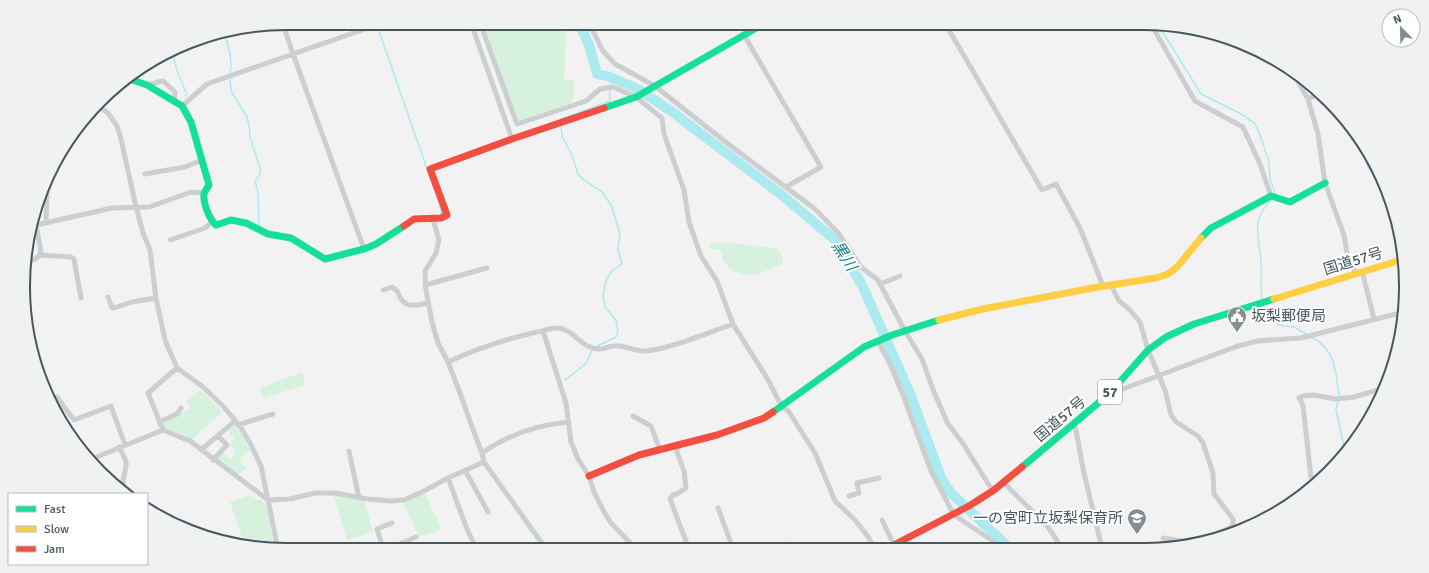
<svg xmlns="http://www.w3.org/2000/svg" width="1429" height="573" font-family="Signika,'Noto Sans JP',sans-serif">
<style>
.green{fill:#d6f1dd}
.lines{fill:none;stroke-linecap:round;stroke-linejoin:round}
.stream{stroke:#abeaef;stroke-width:1.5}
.river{stroke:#abeaef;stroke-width:10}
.street{stroke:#ccced0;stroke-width:5}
.fast{stroke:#16e098;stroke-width:7}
.slow{stroke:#ffcf43;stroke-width:7}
.jam{stroke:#f24e42;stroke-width:7}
.labels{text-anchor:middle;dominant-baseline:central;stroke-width:4;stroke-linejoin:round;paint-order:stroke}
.shield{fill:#fff;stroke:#7f898f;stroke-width:1}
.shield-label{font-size:14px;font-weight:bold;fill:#48575f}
.street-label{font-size:15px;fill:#48575f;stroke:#fff}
.poi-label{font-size:15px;fill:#48575f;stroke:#fff;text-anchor:start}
.water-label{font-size:16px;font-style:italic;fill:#0c7e88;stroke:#fff}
.rim{fill:none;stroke:#48575f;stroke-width:2}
</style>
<rect width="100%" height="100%" fill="#f2f2f2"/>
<!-- green -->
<path class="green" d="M481,23H566L564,80H574V97L571,103L517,121Z
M713,243H735L777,249L783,258L782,265L754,275H744L733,271L724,262L720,249L712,250L708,246Z
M303,372L304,385L264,398L260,388Z
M201,390L223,412L191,440L184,435L165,429L162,423L182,413L191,408L186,401Z
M235,425L242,435L250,451L240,458L246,469L237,474L216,459L223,452L229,459L234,456L236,451L230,445L234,439L228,431Z
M425,493L441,528L435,532L419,537L403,501Z
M251,495L258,500L260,499L267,507L273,542L261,546L244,543L230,502Z
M334,495L364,500L373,532L347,540Z"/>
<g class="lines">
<!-- stream -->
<path class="stream" d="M377,25L427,169
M1159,26L1201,94L1245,116L1249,120L1254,122L1259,132L1269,162L1270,179L1276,195
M225,33L230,54L231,66L230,74
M182,46C181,50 177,51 175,55C171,61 184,87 187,94L185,96
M230,78L231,91L247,117L249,125L250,137L260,168V174L255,181L258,192L259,225
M561,120V119L610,101V77
M561,126L562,136L572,155L578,174L584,180L603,193L612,207L620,234L618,249L622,264L612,271L606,280L603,296L605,307L616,320L618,332L616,337L597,346
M1363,145L1368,168L1381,175
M439,205L441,210V214
M1262,299C1260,286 1262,273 1261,261C1259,234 1250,221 1272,199
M1264,306L1269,317L1277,324L1284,326L1294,327L1308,335
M1312,337C1336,351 1336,371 1339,397
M565,380L583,366L587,362L592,350
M1338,401L1336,409L1345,452"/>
<!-- river -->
<path class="river" d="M579,23L589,45L597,74L610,77L638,89L671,111L783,196L836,241L862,285L909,391L942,480L951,493L1009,548"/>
<!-- street -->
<path class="street" d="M471,23L512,139
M480,23L517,124L586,101L600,89L613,87L636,97L662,118L664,134L684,190L689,222L701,256L717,281L733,324L767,378L781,405L789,412L815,453L835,501L855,520L869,538L874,548
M589,23L603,51L615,64L655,86L723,140L815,209L839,234L861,267L878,280L905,331L922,359L934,392L948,424L962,442L989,485L994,490
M945,23L1042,190L1056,184L1080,228L1103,286
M283,24L293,54L364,249
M1151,24L1195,101L1243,127L1260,164L1271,196
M744,35L821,167L786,187
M1292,71L1308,99L1318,134L1325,183L1344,235L1348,259L1356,273
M147,85L163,81L175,92L174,102
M1308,99L1320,93
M98,106L108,113L117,126L121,139L136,207L143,233L150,250L156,298L165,340L177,368L202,386L223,406L240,426L250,443L261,466L278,549
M182,106L207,84L382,23
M145,174L185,167L202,160
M45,185L47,191L46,222
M433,219L439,240L436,253L425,271L426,290L432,322L438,343L448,362L460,393L472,427L482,453L484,462L546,549
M170,240L205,228L212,222
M40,255L71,257L74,259L81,298
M26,263C33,260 39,259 41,251L36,225L112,208L149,207L191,192L204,193
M1362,271L1374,319
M880,284L900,276
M425,285L487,268
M1111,285L1119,301L1130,310L1140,322L1148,350L1165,390L1171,415L1176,422L1198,436L1203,443L1213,473L1214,494L1233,519V525L1231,527L1206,540
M383,290L392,287C397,290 398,292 400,297C406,309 417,305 428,303
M108,297L112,308H114L132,302L155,298
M1400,313L1402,328
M543,331L566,403L571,442L578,459L589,476L594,492L603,510L611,523L636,549
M878,341L891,366L903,395L931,471L954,515L990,539L1001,548
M448,362C476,349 506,339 537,332C543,331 551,328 557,328C572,328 579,345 593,348C604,351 604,347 613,346C624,344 635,352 646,351C673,348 707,333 733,324
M1112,393L1235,347L1257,341L1301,338L1404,312
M57,397L74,420L111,406L125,445
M633,416L651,426L660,450
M159,422L177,414L181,408
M1074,424L1077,435L1083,469L1102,548
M238,425L273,414
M163,430L148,393L177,368
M678,446L677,452L684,471L686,488L677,494L673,495L670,499L689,549
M119,447L126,461V466L123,481L124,494
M201,450L235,421
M349,451L359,498
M482,453C509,434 536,425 569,422
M92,459L163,430L190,441L268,500L290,499L315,493H335L367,499L391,501L404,500L424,491L446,479L484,462
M213,460L227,445L218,436
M465,470L488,512
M448,478L467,529L477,550
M1003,482L1048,527L1062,548
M1315,486L1311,478L1303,405L1299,398L1303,396L1314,395L1336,399L1354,397L1384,388
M849,496L859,493L857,483L879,478
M718,508L732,546L726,549
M882,520L894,545
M392,523L377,529L382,545L388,549L416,537
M1163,538L1186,542L1201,541
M791,544L792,549
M371,550L382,545"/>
<!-- fast -->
<path class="fast" d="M127,78L147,85L182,106L191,122L209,185C207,188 205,191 204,194C203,203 209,219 216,225L231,220L246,223L268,234L291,238L325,259L364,249L376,244L404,226
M604,108L636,97L765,23
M1201,238L1211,228L1271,196L1290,202L1325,183
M773,412L864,347L892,335L939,320
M1022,467L1109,394L1148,350L1166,337L1194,324L1274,299"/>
<!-- slow -->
<path class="slow" d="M1274,299L1404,259
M939,320L983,309L1098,287L1156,278L1168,274L1177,267L1201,238"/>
<!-- jam -->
<path class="jam" d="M404,226L414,219L441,218L447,215L430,169L512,139L604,108
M589,476L639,455L717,435L764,418L773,412
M888,548L969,506L994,490L1022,467"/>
</g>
<!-- icons -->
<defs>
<g id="civic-pin" transform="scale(1)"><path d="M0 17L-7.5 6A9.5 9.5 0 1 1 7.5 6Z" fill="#848d92" stroke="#fff"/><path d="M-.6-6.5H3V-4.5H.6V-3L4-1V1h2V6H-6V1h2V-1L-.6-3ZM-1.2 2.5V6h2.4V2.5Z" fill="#fff"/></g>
<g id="school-pin" transform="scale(1)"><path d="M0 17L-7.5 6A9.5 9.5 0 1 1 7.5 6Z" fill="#848d92" stroke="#fff"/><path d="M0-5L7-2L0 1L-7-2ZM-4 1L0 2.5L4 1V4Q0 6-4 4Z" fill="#fff"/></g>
</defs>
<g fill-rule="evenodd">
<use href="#civic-pin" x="1237" y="316"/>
<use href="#school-pin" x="1137" y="518"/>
</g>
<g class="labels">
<!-- shield labels -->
<rect class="shield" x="1098" y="380" width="24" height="24" rx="3"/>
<g class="shield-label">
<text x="1110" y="392">57</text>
</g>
<!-- street labels -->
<g class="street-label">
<text transform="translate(1353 261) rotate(-17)">国道57号</text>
<text transform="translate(1060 419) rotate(-40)">国道57号</text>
</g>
<!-- poi labels -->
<g class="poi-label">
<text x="1251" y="316">坂梨郵便局</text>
<text x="1123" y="518" text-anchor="end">一の宮町立坂梨保育所</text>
</g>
<!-- water labels -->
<g class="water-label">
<text transform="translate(844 256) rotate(57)">黒川</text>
</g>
</g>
<!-- crop -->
<path d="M0 0H1429V573H0ZM286 30H1143A256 256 0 0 1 1399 286V287A256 256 0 0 1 1143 543H286A256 256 0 0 1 30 287V286A256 256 0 0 1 286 30Z" fill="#f0f2f2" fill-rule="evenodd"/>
<path class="rim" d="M286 30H1143A256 256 0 0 1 1399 286V287A256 256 0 0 1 1143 543H286A256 256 0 0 1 30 287V286A256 256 0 0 1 286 30Z"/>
<!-- legend -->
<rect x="8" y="493" width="140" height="72" fill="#ffffff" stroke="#b6bcbf"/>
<rect x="16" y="506" width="20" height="6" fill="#16e098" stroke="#b6bcbf"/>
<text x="44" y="513" font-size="12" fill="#48575f">Fast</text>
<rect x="16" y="526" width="20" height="6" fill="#ffcf43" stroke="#b6bcbf"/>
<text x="44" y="533" font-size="12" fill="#48575f">Slow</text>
<rect x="16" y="546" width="20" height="6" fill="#f24e42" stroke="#b6bcbf"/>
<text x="44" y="553" font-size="12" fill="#48575f">Jam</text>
<!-- north arrow -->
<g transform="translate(1401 28) rotate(337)"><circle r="19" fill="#ffffff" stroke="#b6bcbf"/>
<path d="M0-3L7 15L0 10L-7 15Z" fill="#848d92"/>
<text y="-6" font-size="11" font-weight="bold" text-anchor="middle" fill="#48575f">N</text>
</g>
</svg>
